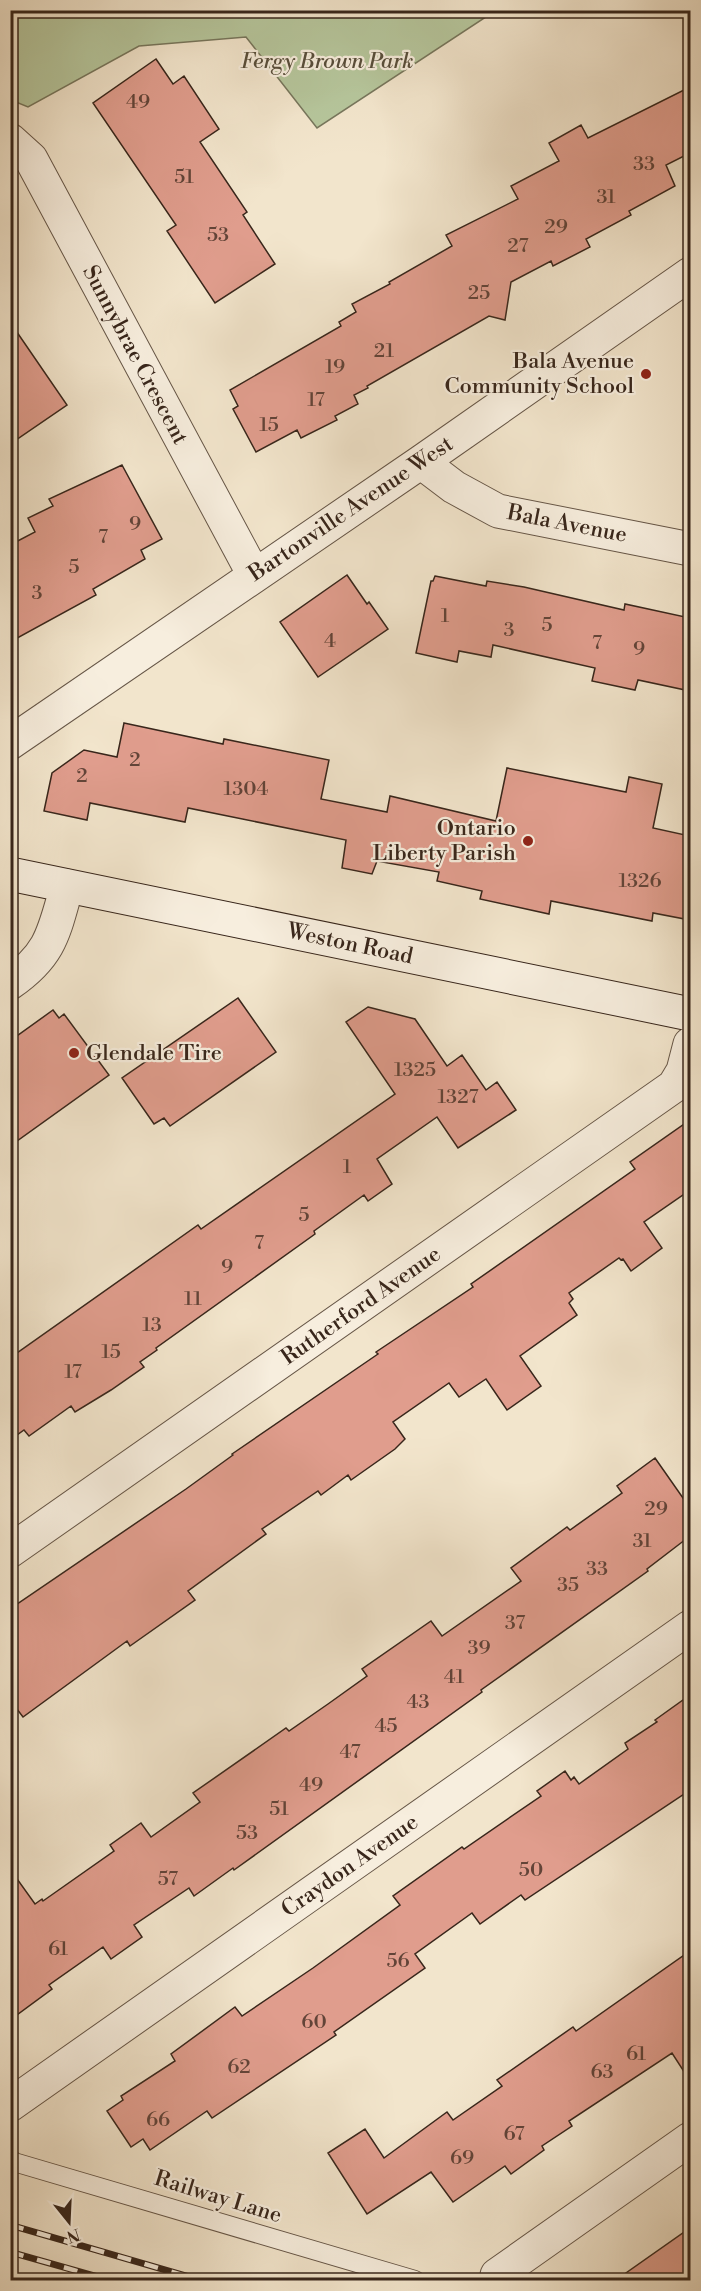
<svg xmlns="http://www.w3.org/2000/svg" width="701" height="2291" font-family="'Libre Bodoni',serif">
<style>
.green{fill:#b6c69c;stroke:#77765c;stroke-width:1.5}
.building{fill:#e09d8d;stroke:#38261b;stroke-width:1.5}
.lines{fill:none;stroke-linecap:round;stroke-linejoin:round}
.lane-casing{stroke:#665647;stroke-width:20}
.street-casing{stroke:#665647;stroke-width:35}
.secondary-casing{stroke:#38261b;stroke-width:35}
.lane{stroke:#f7eede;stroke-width:18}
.street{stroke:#f7eede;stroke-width:33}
.secondary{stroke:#f7eede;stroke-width:33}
.rail-casing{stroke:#38261b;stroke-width:7}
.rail{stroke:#f7eede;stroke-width:4.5;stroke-dasharray:14;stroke-linecap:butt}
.poi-dot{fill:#8f2418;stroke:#f7eede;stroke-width:2}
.labels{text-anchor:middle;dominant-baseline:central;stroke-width:4.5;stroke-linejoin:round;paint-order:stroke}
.number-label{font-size:20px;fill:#624438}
.park-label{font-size:22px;font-style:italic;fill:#584e3b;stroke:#f7eede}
.street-label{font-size:22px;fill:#38261b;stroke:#f7eede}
.poi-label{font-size:22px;fill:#38261b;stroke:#f7eede;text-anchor:end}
</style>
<rect width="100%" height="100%" fill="#f2e5cc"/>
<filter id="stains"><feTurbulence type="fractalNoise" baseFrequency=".00333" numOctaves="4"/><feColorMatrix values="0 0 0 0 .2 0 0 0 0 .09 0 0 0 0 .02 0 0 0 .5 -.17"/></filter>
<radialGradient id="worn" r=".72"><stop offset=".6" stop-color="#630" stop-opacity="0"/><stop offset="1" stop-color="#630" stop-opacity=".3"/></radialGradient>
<!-- green -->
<path class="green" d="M10,11L11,10L495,11L317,128L246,37L139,46L28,107L11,100Z"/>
<!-- building -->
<path class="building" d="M156,59L173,84L184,76L219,129L200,142L247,212L243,215L275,264L215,303L167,231L176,225L93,103Z
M690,87V153L666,165L675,186L629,211L631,215L586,239L590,247L553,266L551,261L511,282L505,320L489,316L367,386L368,388L354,395L358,404L335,416L337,420L301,438L297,430L256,452L233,409L238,406L230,390L341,326L339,322L356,312L352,304L390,284L389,282L452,246L446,235L518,199L511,186L559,161L549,143L581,125L588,138Z
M10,322L67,405L10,444Z
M122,465L162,539L141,550L145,559L93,589L96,595L10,642V545L35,532L28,518L53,506L49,499Z
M347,575L367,604L369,602L388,629L318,677L280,622Z
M435,576L486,586L487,581L524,587L624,610L625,604L690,618V691L638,680L635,690L592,681L595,668L493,645L491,657L459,651L457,662L416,653L431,581H433Z
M124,723L223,744L224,739L329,760L321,799L387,812L390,796L496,821L507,768L626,792L629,777L662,784L653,828L690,836V920L653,913L652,921L551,901L549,914L480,899L482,891L437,881L439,872L377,861L372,874L342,868L346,840L188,808L185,822L90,803L87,820L44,811L52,773L84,750L117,757Z
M238,998L276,1052L170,1126L164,1118L154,1124L122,1078Z
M368,1007L415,1019L447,1066L462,1055L486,1090L497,1082L516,1110L458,1148L437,1117L377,1159L392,1184L368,1201L364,1195L314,1231L315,1234L156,1348L157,1350L140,1362L144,1367L111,1390L75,1412L71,1406L29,1436L24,1430L10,1440V1358L198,1225L201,1229L395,1094L346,1022Z
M53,1010L59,1018L64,1014L109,1075L10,1146V1041Z
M690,1120V1190L644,1222L662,1248L631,1271L623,1259L621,1260L619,1258L569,1293L573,1299L569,1303L577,1315L520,1356L541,1386L507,1410L486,1379L459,1397L449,1383L393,1422L405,1439L395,1449L351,1480L348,1475L321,1495L318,1491L262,1529L266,1534L188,1591L195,1600L130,1646L127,1641L23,1717L10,1700V1609L186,1489L233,1455L232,1454L378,1354L376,1352L473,1287L471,1284L635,1169L630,1162Z
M655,1458L690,1508V1536L647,1569L648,1571L481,1690L482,1692L234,1870L233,1868L194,1896L189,1888L134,1925L142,1937L111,1959L103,1947L49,1985L52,1989L10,2020V1869L35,1904L42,1899L43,1901L114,1851L110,1845L141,1823L151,1837L200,1802L193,1793L286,1728L289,1731L328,1704L367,1676L362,1669L431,1621L442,1636L521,1581L511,1568L567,1527L570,1530L622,1493L617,1486Z
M690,1695V1790L525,1900L521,1895L480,1924L472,1913L415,1954L425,1968L334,2032L336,2035L212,2118L207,2111L150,2150L143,2139L131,2147L107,2111L123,2100L121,2096L175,2061L171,2054L235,2007L242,2016L313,1968L400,1905L393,1896L462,1847L464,1849L541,1796L537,1791L565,1771L571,1780L574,1777L579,1784L628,1749L625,1743L657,1722L655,1720Z
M690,1951V2081L672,2053L569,2121L572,2126L542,2146L544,2150L511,2174L505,2166L453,2202L431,2172L367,2214L328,2153L365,2129L384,2158L447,2112L453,2120L502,2086L497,2080L573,2027L576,2031Z
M690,2228V2280H616Z"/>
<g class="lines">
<!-- lane casing -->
<g class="lane-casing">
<path id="lane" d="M10,2158L14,2162L415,2280"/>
</g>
<!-- street casing -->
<g class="street-casing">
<path id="street" d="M10,140L31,159L254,575
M421,462L454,487L498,511L690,549
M10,743L421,462L690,274
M10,983C52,954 54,931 67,886
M10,1551L674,1086L683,1071L690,1044
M10,2105L690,1627
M497,2275L690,2139"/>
</g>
<!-- secondary casing -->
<g class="secondary-casing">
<path id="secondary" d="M10,874L690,1014"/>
</g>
<!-- lane -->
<use href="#lane" class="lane"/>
<!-- street -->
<use href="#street" class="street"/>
<!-- secondary -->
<use href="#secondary" class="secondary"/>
<!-- rail casing -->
<g class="rail-casing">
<path id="rail" d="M10,2225L200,2280
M10,2252L109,2280
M10,2276L26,2280"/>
</g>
<!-- rail -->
<use href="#rail" class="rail"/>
</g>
<!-- markers -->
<g class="poi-dot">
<circle cx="646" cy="374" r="6"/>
<circle cx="528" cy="841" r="6"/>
<circle cx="74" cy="1053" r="6"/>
</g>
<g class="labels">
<!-- number labels -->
<g class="number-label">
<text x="138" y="102">49</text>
<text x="644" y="164">33</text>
<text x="184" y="177">51</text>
<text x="606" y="197">31</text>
<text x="556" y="227">29</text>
<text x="218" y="235">53</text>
<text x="518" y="246">27</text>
<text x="479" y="293">25</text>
<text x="384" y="351">21</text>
<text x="335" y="367">19</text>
<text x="316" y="400">17</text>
<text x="269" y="425">15</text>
<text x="135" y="524">9</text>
<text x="103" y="537">7</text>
<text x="74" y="567">5</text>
<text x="37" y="593">3</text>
<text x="445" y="616">1</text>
<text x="547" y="625">5</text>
<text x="509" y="630">3</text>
<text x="330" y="641">4</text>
<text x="597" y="643">7</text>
<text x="639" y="649">9</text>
<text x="135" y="760">2</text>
<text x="82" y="776">2</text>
<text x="246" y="789">1304</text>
<text x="640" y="881">1326</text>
<text x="415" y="1070">1325</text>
<text x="458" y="1097">1327</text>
<text x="347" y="1167">1</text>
<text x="304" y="1215">5</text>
<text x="259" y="1243">7</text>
<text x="227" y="1267">9</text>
<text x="193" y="1299">11</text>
<text x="152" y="1325">13</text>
<text x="111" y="1352">15</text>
<text x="73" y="1372">17</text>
<text x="656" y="1509">29</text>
<text x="642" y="1541">31</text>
<text x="597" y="1569">33</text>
<text x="568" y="1585">35</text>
<text x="515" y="1623">37</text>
<text x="479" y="1648">39</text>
<text x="454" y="1677">41</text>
<text x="418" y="1702">43</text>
<text x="386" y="1726">45</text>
<text x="350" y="1752">47</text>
<text x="311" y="1785">49</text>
<text x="279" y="1809">51</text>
<text x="247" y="1833">53</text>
<text x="531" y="1870">50</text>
<text x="168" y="1879">57</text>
<text x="58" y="1949">61</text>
<text x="398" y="1961">56</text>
<text x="314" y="2022">60</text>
<text x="636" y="2054">61</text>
<text x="239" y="2067">62</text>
<text x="602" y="2072">63</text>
<text x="158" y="2120">66</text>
<text x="514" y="2134">67</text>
<text x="462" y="2158">69</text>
</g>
<!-- park labels -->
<g class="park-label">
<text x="327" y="61">Fergy Brown Park</text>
</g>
<!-- street labels -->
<g class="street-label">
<text transform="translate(135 355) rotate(62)">Sunnybrae Crescent</text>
<text transform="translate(351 509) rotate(-34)">Bartonville Avenue West</text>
<text transform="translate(567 524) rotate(11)">Bala Avenue</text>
<text transform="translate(350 944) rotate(12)">Weston Road</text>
<text transform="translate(361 1306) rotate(-35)">Rutherford Avenue</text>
<text transform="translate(350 1866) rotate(-35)">Craydon Avenue</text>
<text transform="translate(218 2197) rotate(17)">Railway Lane</text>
</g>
<!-- poi labels -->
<g class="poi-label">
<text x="634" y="361">Bala Avenue<tspan x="634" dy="25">Community School</tspan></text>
<text x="516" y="828">Ontario<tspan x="516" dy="25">Liberty Parish</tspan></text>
<text x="86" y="1053" text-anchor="start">Glendale Tire</text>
</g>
</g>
<!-- margin -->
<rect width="701" height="2291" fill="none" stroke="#f2e5cc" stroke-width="36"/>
<rect x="12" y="12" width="677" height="2267" fill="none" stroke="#38261b" stroke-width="3"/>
<rect x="18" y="18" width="665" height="2255" fill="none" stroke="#38261b" stroke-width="1.5"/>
<!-- north arrow -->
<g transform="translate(69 2222) rotate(162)" stroke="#f7eede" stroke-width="4.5" paint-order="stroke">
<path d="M0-4.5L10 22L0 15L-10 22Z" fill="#38261b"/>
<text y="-9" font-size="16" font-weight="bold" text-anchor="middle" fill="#38261b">N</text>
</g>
<rect width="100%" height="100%" filter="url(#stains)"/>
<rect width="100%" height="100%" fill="url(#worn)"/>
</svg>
